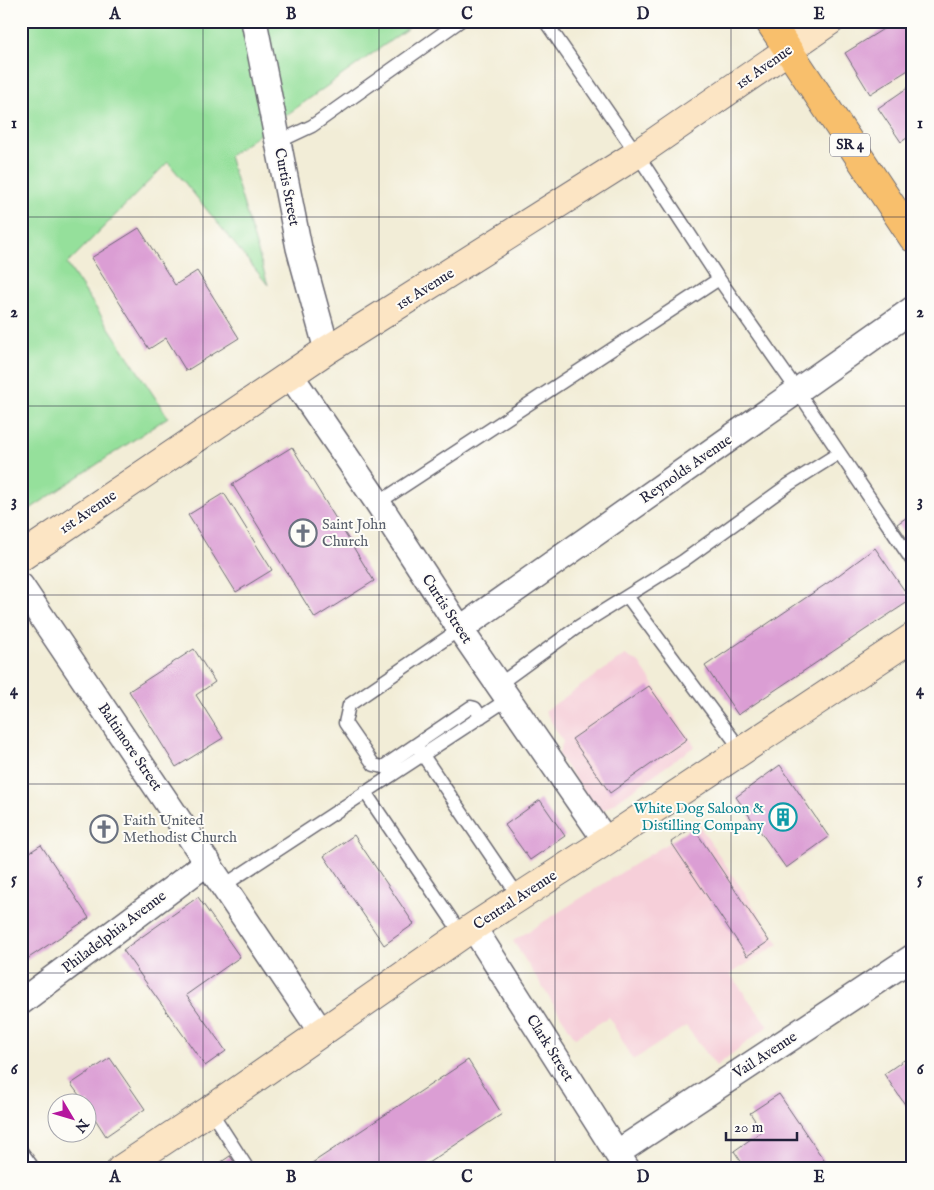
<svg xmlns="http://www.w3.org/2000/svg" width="934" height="1190" font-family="'IM FELL English',serif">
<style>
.built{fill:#f6cfd9}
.green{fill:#95e09b;stroke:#5c816b}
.building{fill:#db9ed4}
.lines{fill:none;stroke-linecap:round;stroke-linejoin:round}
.lane-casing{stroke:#6b6972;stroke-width:15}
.street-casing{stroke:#6b6972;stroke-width:28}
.secondary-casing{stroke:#6b6972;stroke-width:30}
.primary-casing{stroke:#6b6972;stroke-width:30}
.lane{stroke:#fff;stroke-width:12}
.street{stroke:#fff;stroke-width:25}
.secondary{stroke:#fce5c4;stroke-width:28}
.primary{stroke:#f8bf6c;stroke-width:28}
.grid{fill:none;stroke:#22223b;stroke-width:1;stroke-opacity:0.55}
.labels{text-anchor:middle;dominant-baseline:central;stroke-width:4;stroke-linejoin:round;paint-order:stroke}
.shield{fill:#fdfcf7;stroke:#646373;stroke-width:1}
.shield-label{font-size:14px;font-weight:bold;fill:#22223b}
.street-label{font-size:15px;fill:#22223b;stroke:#fdfcf7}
.worship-label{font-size:15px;fill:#5b616d;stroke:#fdfcf7;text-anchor:start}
.culture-label{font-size:15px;fill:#0d838f;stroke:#fdfcf7;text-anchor:end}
.neatline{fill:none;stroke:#22223b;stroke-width:2}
.grid-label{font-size:16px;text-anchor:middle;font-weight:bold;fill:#22223b}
</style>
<rect width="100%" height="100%" fill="#fdfcf7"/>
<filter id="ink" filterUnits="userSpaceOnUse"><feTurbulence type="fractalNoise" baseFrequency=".02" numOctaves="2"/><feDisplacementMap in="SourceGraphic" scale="10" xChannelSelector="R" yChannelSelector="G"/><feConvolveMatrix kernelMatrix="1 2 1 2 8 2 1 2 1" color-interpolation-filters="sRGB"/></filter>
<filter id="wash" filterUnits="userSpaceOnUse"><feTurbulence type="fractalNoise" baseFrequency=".0096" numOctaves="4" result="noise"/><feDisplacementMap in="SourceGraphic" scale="20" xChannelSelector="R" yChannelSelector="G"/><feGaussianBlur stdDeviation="1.12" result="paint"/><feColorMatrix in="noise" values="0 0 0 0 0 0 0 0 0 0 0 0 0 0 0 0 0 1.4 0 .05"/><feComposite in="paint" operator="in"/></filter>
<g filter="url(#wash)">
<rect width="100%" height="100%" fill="#f2edd7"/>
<!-- built -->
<path class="built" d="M625,655L639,663L695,746L600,813L558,755L563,742L545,711Z
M698,824L779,944L730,974L768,1026L716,1066L686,1026L633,1060L609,1017L575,1038L513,941Z"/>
<!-- green -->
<path class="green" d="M21,21H418L229,156L268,285L168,162L67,264L168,417L21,515Z"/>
<g id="blocks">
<!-- building -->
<path class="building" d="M896,21H913V67L870,94L845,53Z
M913,84V134L901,142L878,108Z
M139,228L175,285L197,271L239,338L186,371L166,338L149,349L91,258Z
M292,447L374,581L315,618L232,484Z
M224,493L272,570L236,592L188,515Z
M913,513V548L897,524Z
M875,548L911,600L865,630L738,715L705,666L832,580Z
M194,649L215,682L196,695L223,738L176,767L129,691Z
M649,686L687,739L610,793L572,739Z
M780,765L829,837L786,868L736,797Z
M540,800L565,836L530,860L505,825Z
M693,827L769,941L747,956L671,842Z
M354,835L414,924L384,945L324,856Z
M41,845L89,918L21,963V858Z
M198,897L240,957L186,995L226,1051L205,1066L123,950Z
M913,1054V1116L884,1074Z
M110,1058L145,1109L106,1136L88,1108V1102H84L71,1084Z
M468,1060L502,1114L419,1169H303Z
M779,1094L830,1169H746L734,1151L762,1131L750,1113Z
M230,1156L239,1169H211Z"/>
</g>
</g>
<g filter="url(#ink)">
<use href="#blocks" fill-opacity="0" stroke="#6b6972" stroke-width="1"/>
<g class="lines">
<!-- lane casing -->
<g class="lane-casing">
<path id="lane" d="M545,21L637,154L719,279L797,390L913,562
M278,142L312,126L460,21
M378,503L719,279
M627,596L742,751
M460,629L349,705L345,723L374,765L383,767L471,707L475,708L481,717
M498,685L579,626L683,561L788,485L839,453
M418,748L519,897
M365,792L462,935
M223,886L508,699
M210,1110L248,1169
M21,1151L34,1169"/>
</g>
<!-- street casing -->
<g class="street-casing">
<path id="street" d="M254,21L299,248L327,350
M291,376L378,503L460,629L606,841
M21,586L322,1033
M460,629L913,309
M473,927L627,1169
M21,1002L208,862
M617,1153L913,957"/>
</g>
<!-- secondary casing -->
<g class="secondary-casing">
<path id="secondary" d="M21,557L327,350L637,154L830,21
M121,1169L210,1110L473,927L606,841L913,637"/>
</g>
<!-- primary casing -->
<g class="primary-casing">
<path id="primary" d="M769,21L913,238"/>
</g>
<!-- lane -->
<use href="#lane" class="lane"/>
<!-- street -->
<use href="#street" class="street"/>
<!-- secondary -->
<use href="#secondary" class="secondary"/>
<!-- primary -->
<use href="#primary" class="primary"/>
</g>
</g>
<!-- grid -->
<path class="grid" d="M203,21V1169M379,21V1169M555,21V1169M731,21V1169M21,217H913M21,406H913M21,595H913M21,784H913M21,973H913"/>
<!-- icons -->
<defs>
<g id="church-ring" transform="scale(1.4375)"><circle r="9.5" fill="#fdfcf7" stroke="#6b7280" stroke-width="1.5"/><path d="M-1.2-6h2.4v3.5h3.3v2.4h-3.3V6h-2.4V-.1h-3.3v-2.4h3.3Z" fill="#6b7280"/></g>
<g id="building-ring" transform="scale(1.4375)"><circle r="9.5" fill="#fdfcf7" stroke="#0f9aa8" stroke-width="1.5"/><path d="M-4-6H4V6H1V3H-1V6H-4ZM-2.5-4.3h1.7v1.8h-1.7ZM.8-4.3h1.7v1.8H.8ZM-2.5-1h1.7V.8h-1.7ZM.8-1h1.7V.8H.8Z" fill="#0f9aa8"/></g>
</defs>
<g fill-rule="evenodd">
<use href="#church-ring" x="303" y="533"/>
<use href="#building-ring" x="783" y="817"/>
<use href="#church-ring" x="104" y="829"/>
</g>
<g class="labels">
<!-- shield labels -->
<rect class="shield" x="830" y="133.5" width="40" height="23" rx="4"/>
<g class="shield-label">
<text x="850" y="145">SR 4</text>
</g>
<!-- street labels -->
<g class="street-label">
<text transform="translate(764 67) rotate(-35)">1st Avenue</text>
<text transform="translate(287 187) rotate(79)">Curtis Street</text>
<text transform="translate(425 289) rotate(-32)">1st Avenue</text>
<text transform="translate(686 469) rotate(-35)">Reynolds Avenue</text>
<text transform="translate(88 512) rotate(-34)">1st Avenue</text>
<text transform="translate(447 609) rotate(57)">Curtis Street</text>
<text transform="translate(130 747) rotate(56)">Baltimore Street</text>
<text transform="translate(515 900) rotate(-33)">Central Avenue</text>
<text transform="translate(114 932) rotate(-37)">Philadelphia Avenue</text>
<text transform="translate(550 1048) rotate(58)">Clark Street</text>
<text transform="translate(765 1055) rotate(-33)">Vail Avenue</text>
</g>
<!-- worship labels -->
<g class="worship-label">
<text x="322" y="524">Saint John<tspan x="322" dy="17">Church</tspan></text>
<text x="123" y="820">Faith United<tspan x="123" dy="17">Methodist Church</tspan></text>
</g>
<!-- culture labels -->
<g class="culture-label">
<text x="764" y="808">White Dog Saloon &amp;<tspan x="764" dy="17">Distilling Company</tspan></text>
</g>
</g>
<!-- margin -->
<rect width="934" height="1190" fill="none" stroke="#fdfcf7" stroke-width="55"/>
<!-- north arrow -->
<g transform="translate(72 1118) rotate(128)"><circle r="24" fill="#fdfcf7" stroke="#a5a5ac"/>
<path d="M0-4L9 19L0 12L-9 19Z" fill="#b5179e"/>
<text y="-8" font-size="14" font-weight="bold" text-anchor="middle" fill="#22223b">N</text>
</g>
<!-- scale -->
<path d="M726 1132v8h71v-8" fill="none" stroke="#22223b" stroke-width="2.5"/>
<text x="734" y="1132" font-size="15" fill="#22223b" stroke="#fdfcf7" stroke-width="4" paint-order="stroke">20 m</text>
<rect x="28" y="28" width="878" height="1134" class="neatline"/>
<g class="grid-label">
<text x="115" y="19">A</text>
<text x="291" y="19">B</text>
<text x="467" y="19">C</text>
<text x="643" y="19">D</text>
<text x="819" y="19">E</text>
<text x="14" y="128">1</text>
<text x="920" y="128">1</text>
<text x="14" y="317">2</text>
<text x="920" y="317">2</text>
<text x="14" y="506">3</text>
<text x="920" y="506">3</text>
<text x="14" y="695">4</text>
<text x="920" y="695">4</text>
<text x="14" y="884">5</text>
<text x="920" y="884">5</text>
<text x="14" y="1074">6</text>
<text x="920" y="1074">6</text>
<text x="115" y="1182">A</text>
<text x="291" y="1182">B</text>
<text x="467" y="1182">C</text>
<text x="643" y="1182">D</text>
<text x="819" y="1182">E</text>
</g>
</svg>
